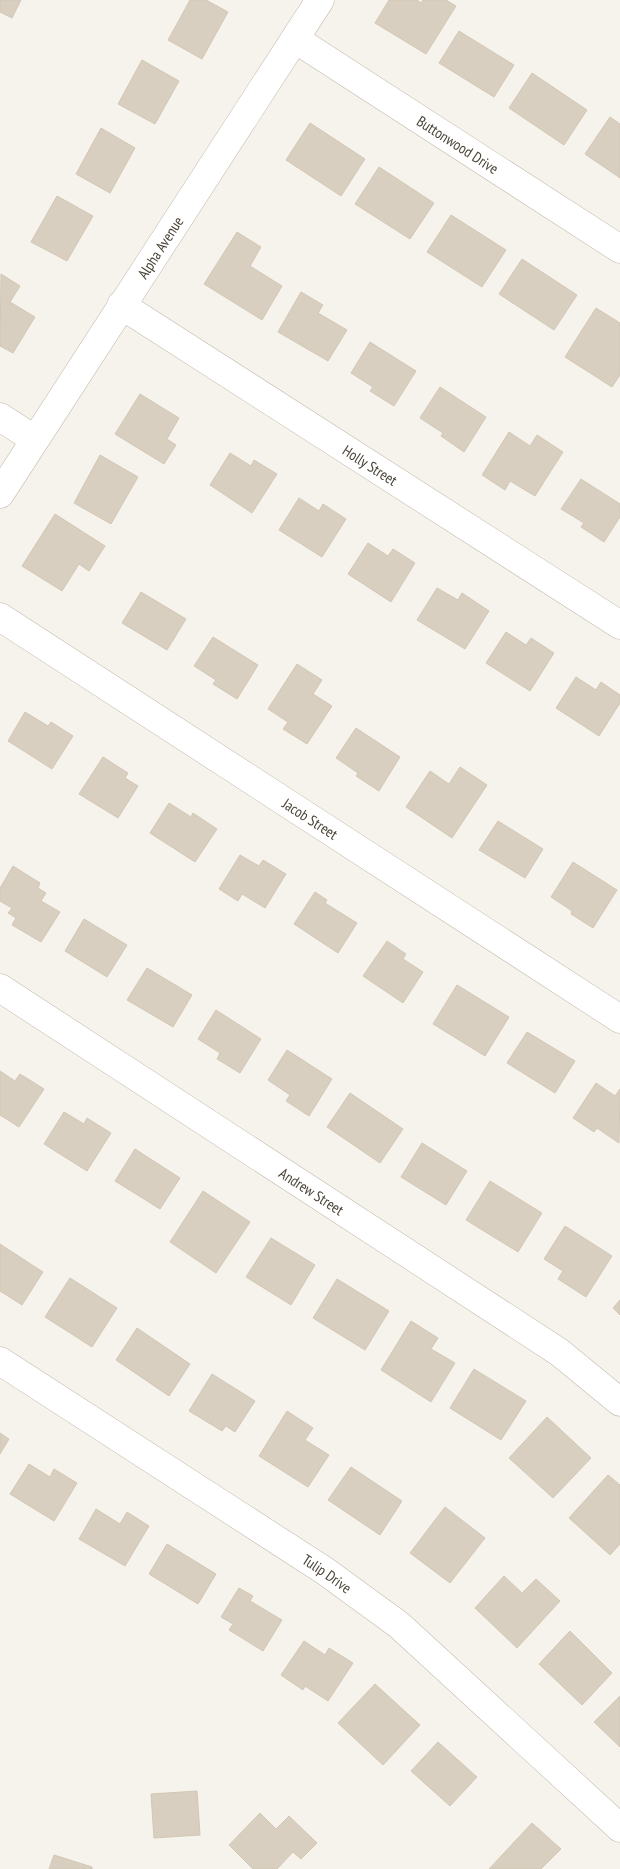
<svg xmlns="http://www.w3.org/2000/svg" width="620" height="1869" font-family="'PT Sans Narrow',sans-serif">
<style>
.building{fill:#d8cfc1;stroke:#d3c7b4}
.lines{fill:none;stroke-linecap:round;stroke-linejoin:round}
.minor-casing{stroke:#c2bbae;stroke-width:29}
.minor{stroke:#fff;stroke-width:28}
.labels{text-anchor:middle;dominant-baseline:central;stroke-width:4.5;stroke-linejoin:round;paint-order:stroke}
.street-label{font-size:15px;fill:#4b4439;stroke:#fff}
</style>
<rect width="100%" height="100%" fill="#f6f3ec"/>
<!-- building -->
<path class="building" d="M0,0H21L12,18L0,12Z
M190,0H206L228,12L202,59L168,40Z
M389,0H417L421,3L423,0H446L456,6L426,54L375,23Z
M459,31L514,65L494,97L439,63Z
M142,60L179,81L155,124L118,104Z
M532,73L587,110L564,145L509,108Z
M610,117L620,124V178L585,154Z
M310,123L365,159L341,196L286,160Z
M101,128L135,148L110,193L76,174Z
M379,167L434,203L410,239L355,204Z
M57,196L93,216L67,261L31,242Z
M451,215L506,250L482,287L427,252Z
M237,232L261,247L250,266L282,286L262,320L204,284Z
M522,259L577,295L554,330L499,294Z
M1,274L20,286L10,302L35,317L13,353L0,346Z
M301,292L323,305L318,313L347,330L328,361L278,332Z
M596,308L620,323V375L612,387L565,357Z
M370,342L416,371L394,406L370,391L373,387L351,373Z
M440,387L486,417L464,452L441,436L443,433L420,418Z
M140,394L179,418L167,439L176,445L164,464L115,434Z
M509,432L530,446L537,435L563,452L535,496L510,481L505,490L482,475Z
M230,453L251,466L254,460L277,474L252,513L210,485Z
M100,455L138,477L111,524L74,503Z
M581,479L620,504V517L604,542L581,527L584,523L561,509Z
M299,498L319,511L323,504L346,519L322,557L279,530Z
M55,514L105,546L89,571L79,564L62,591L22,566Z
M368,543L388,556L393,549L415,563L391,602L348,574Z
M437,588L458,600L462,593L489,611L465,649L417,620Z
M141,592L186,619L167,650L122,623Z
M506,632L526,645L531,638L554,653L530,691L486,663Z
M213,637L258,665L237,699L213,684L216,680L194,666Z
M297,664L322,680L313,694L332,706L307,744L283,729L288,722L268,709Z
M576,677L596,690L601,682L620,695V703L599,736L556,708Z
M25,712L48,726L51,722L73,736L52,769L8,741Z
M356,728L400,757L379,791L356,776L358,773L336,758Z
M103,757L128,773L125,778L138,786L118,818L79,794Z
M460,767L487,785L452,838L406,807L430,771L449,784Z
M169,803L191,817L193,813L217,829L195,862L150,833Z
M498,821L543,849L525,878L479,850Z
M240,855L259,866L263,860L286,874L265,908L242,894L238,901L219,889Z
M573,862L617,890L593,928L571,914L572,911L551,897Z
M13,866L40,883L38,888L46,893L41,901L60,912L41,942L12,925L16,918L8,913L12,908L0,901V888Z
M315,892L327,900L325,903L357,923L338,953L294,924Z
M84,919L127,945L107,977L65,951Z
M387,941L406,954L403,959L423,972L403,1003L363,976Z
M147,968L192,995L173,1027L127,1000Z
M457,985L509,1017L485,1056L433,1024Z
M216,1010L261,1039L240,1073L217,1059L220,1053L198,1039Z
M527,1032L575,1061L555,1093L507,1063Z
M287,1050L332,1079L309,1116L286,1101L290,1095L268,1080Z
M0,1071L15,1081L20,1074L44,1089L19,1127L0,1115Z
M596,1083L615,1096L620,1089L619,1143L597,1128L594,1132L573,1118Z
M350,1093L403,1129L380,1163L327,1127Z
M64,1112L84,1124L87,1118L111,1133L87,1171L44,1144Z
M422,1143L467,1171L446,1205L401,1177Z
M135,1149L180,1178L160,1209L115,1181Z
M490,1181L542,1213L518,1252L466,1220Z
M203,1191L250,1222L216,1273L170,1242Z
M565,1226L612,1256L586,1297L558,1279L563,1271L544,1259Z
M271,1238L315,1265L291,1305L246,1277Z
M0,1244L43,1272L22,1305L0,1291Z
M70,1278L117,1308L92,1347L45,1317Z
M337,1279L389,1311L365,1350L313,1318Z
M620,1300V1315L613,1308Z
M411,1321L438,1338L431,1349L455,1363L431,1402L381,1370Z
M137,1328L190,1364L169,1396L116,1360Z
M474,1369L526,1401L501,1440L450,1408Z
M212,1374L255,1401L235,1432L226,1426L222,1431L189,1411Z
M287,1411L313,1428L305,1440L329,1455L308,1487L259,1456Z
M547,1417L591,1458L553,1498L509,1458Z
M0,1433L9,1439L0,1454Z
M29,1464L50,1477L54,1469L77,1483L54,1521L10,1494Z
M351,1467L402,1501L380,1535L328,1500Z
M608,1475L620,1485V1544L610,1555L569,1518Z
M445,1507L485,1538L450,1583L410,1553Z
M96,1509L120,1524L127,1512L149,1526L125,1566L79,1539Z
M167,1544L216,1574L198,1604L149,1574Z
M504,1576L522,1593L536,1579L560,1601L517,1648L475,1608Z
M239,1588L253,1596L250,1601L282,1620L263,1651L229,1630L233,1624L221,1617Z
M570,1631L612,1673L582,1705L539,1664Z
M304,1641L325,1655L329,1648L353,1663L328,1701L305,1686L303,1690L281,1675Z
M375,1684L420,1725L383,1765L338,1723Z
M620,1696V1747L594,1722Z
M438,1742L477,1777L450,1806L411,1771Z
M197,1791L200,1835L154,1838L151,1794Z
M260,1813L276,1829L289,1816L317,1843L301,1859L293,1852L277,1869H253L229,1845Z
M532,1823L561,1849L541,1869H489Z
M54,1855L92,1867V1869H49Z"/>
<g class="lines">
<!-- minor casing -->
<g class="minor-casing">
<g id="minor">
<path id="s1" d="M295,39L620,249"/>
<path id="s2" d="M121,305L620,625"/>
<path d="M0,417L34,439"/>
<path id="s3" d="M0,494L320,0"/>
<path id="s4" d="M0,617L620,1019"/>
<path id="s5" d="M0,988L559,1352L620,1402"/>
<path id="s6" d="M0,1361L325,1571L399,1625L620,1828"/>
</g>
</g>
<!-- minor -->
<use href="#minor" class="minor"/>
</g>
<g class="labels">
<!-- street labels -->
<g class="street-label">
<text stroke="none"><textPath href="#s1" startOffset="194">Buttonwood Drive</textPath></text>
<text stroke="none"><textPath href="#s3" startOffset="294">Alpha Avenue</textPath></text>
<text stroke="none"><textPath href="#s2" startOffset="296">Holly Street</textPath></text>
<text stroke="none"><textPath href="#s4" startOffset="370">Jacob Street</textPath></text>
<text stroke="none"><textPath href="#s5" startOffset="372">Andrew Street</textPath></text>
<text stroke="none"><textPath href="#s6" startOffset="390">Tulip Drive</textPath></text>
</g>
</g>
</svg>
